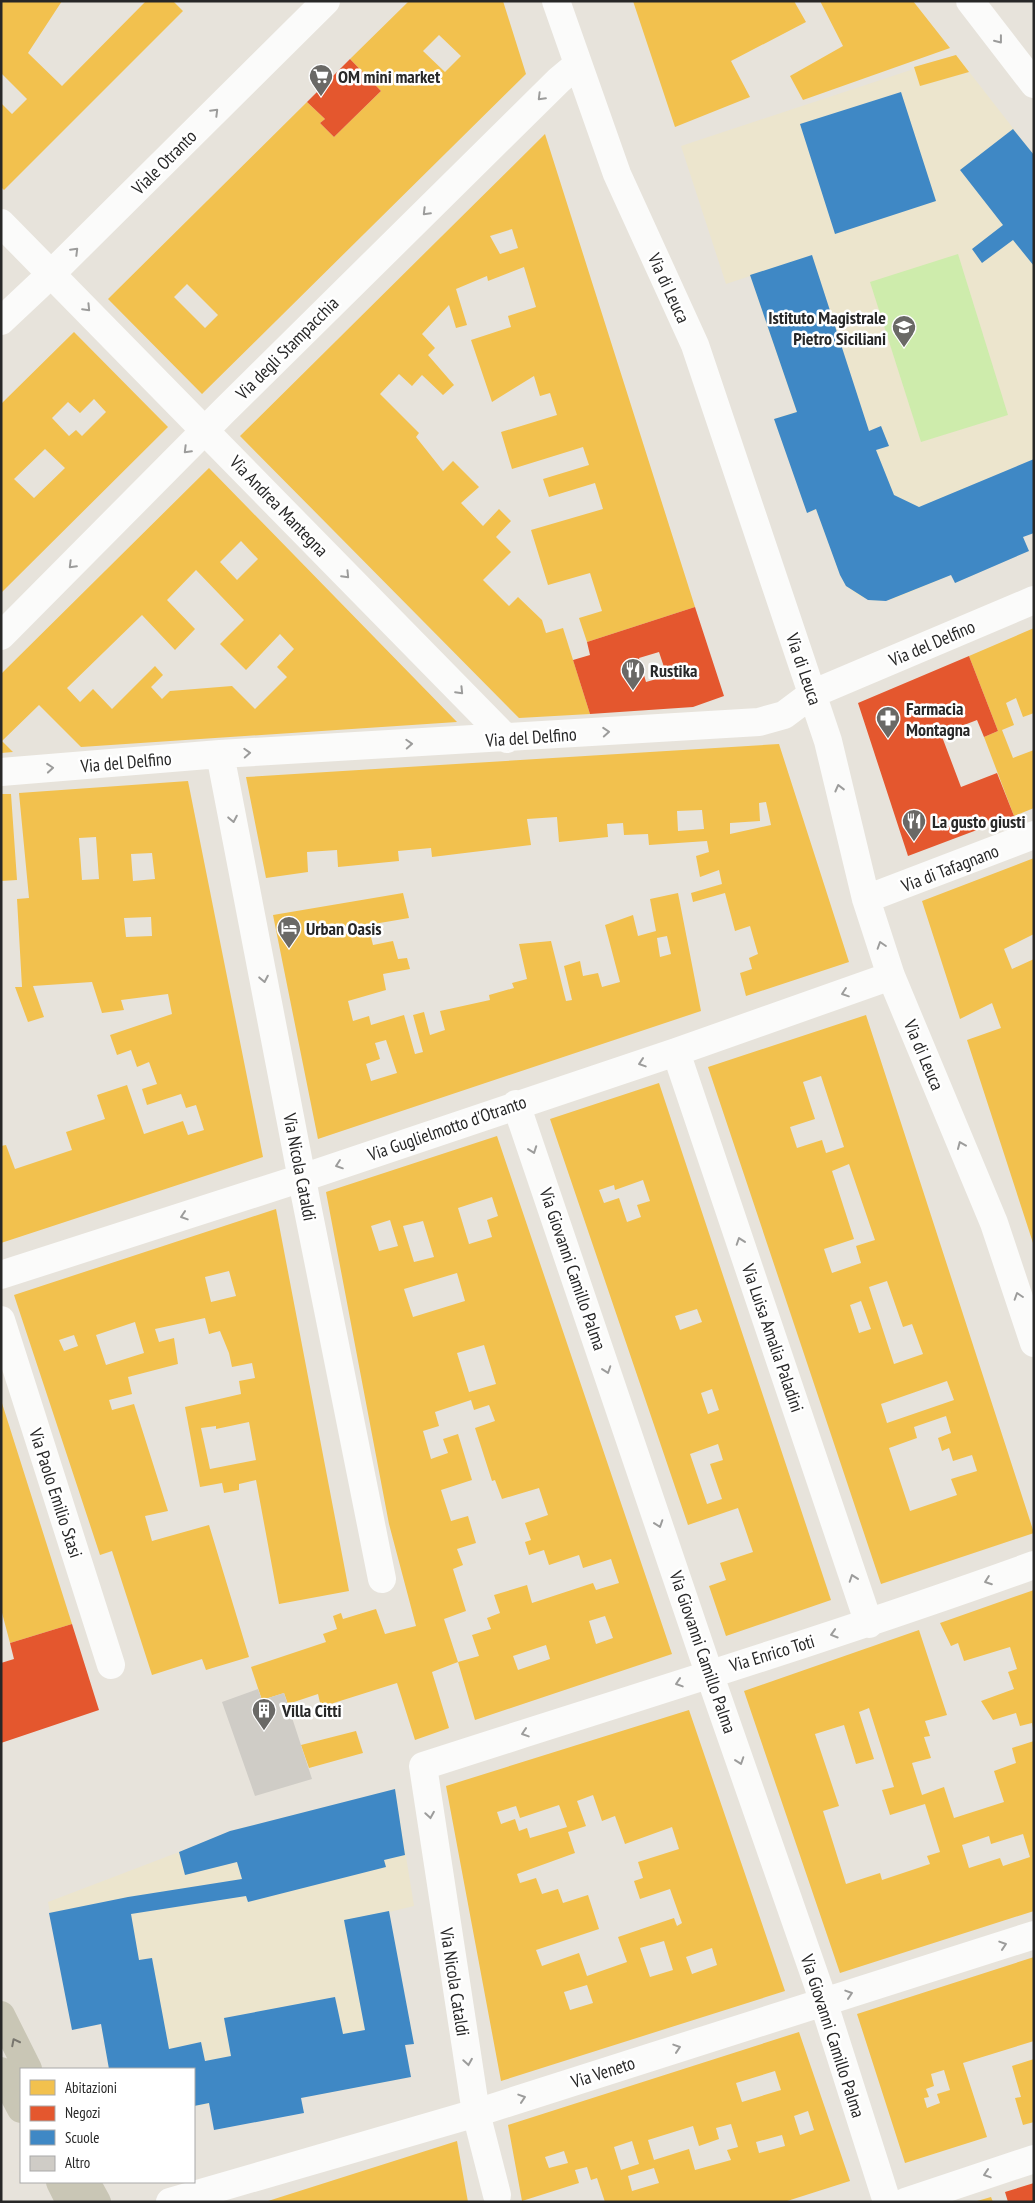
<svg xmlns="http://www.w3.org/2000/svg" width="1035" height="2203" font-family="'PT Sans Narrow',sans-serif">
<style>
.education{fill:#ece5cd}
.pitch{fill:#ceecac}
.homes{fill:#f2c14e;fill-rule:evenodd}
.shops{fill:#e4572e;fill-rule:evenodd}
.schools{fill:#3f88c5}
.building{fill:#cfccc6}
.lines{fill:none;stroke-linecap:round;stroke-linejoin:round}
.minor{stroke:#fbfbfa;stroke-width:28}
.major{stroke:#c9c6b5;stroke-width:28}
.oneway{stroke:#9c9c9b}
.oneway2{stroke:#78766e}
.labels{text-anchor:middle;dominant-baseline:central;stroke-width:5;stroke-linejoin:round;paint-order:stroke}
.poi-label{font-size:18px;font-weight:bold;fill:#272727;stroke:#fff;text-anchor:start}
.street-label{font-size:18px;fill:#272727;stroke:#fff}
</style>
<rect width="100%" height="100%" fill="#e7e3db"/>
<!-- education -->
<path class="education" d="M956,55L1034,155V533L1023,537L1029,551L955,583L951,575L895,599L875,601L860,597L846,586L840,575L816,510L807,513L774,419L796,411L750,276L726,284L681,146Z
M395,1789L414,1906L389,1912L414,2044L405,2045L411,2077L301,2098L194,2106V2069H109L101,2024L72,2030L48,1902L179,1852L230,1831Z"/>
<!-- pitch -->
<path class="pitch" d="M958,254L1008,415L921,442L870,282Z"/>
<!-- homes -->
<path class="homes" d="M1,1H62L28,53L62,86L146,1H173L183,11L4,190L1,187V103L12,114L27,99L1,73Z
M409,1H503L526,74L202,394L108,299L307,102L325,119L320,123L334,137L381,91L350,59ZM439,35L461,56L445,72L423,51ZM187,284L218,315L205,328L174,297Z
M633,1H794L806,22L731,61L750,97L675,127Z
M820,1H913L950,48L803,100L790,76L843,46Z
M956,55L969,72L920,86L914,67Z
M545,134L695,607L587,642L579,618L602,611L590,573L548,585L531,530L603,509L595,483L549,497L543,479L589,465L583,447L512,469L501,432L557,415L550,393L540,396L534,376L492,402L471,340L511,327L508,316L536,307L524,267L488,281L487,276L456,289L467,325L456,328L449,305L422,334L435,348L428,355L454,385L443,395L422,375L412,386L399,374L380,394L419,433L416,437L443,471L453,461L479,487L461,503L483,526L499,509L511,521L496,537L511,552L483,580L509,606L518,597L542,620L546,633L563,628L590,714L519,718L240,436ZM512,229L518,248L500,254L490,236Z
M74,332L168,427L1,593V404ZM94,399L106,412L82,436L76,430L69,436L52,418L68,402L80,413ZM45,449L65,468L34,498L14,479Z
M209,468L416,680L457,722L81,747L39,705L2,741L13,752L1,753V674ZM241,541L258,559L237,580L220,562ZM196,570L244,620L220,644L246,670L280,634L294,649L277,667L287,677L255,709L232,686L170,691L162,699L151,687L163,675L155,666L112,709L93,689L80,702L67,688L142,615L175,650L195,629L167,600Z
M1034,628V713L1023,717L1016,698L1006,703L1014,725L1002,730L1013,758L1034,750V808L1014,816L984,737L998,731L969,656Z
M779,744L849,962L746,996L740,973L752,969L749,958L758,954L750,926L735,931L725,893L693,902L691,893L722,884L719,870L700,877L696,856L709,852L707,841L649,845L648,834L624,835L623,823L607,824L608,837L559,842L557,817L527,819L531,845L432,857L431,848L398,851L399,861L338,867L337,850L307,852L308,872L266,878L246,777ZM766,802L771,825L730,834V823L760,821L759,803ZM702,810L704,829L678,831L677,811Z
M188,781L263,1157L1,1243V1146L6,1145L15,1169L72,1150L66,1132L105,1119L97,1095L127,1085L144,1134L183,1121L188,1135L204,1130L196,1105L186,1108L181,1094L147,1105L142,1089L157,1084L149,1062L137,1067L131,1050L117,1055L110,1035L172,1014L168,994L121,1000L124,1010L102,1013L92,982L33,986L44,1017L28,1022L15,987H22L17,899L29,898L19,793ZM96,837L99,879L82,880L79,838ZM152,853L155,879L133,881L131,854ZM151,917L152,936L126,937L124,918Z
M1,794H11L17,880L1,881Z
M1034,858V934L1004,949L1012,969L1034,959L1033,1243L967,1040L1001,1028L992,1003L960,1019L922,901Z
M403,893L409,918L368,925L373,945L393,941L398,959L407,958L410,969L383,974L386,990L348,1001L353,1021L369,1016L371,1025L404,1015L415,1054L423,1052L413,1015L424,1012L430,1035L445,1030L440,1011L490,1000L489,995L514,988L512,983L527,979L519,944L551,941L566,1001L572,1000L564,966L580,961L583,976L598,973L602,987L620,982L605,925L633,915L638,936L656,931L650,899L678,893L701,1011L318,1139L273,915ZM667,936L671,954L660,957L657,938ZM386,1040L397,1073L371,1081L366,1064L380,1059L375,1043Z
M866,1015L1034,1533L881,1584L708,1067ZM821,1076L844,1147L826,1153L822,1140L797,1148L790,1127L815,1119L803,1082ZM849,1164L875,1240L856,1246L861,1263L832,1273L824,1249L854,1239L832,1171ZM887,1281L903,1327L912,1324L923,1354L894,1364L869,1287ZM861,1301L871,1329L859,1333L850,1305ZM947,1381L954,1400L887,1423L881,1404ZM946,1416L951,1433L938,1438L942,1451L949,1448L953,1461L972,1455L977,1471L951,1479L957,1495L910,1511L889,1448L917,1438L914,1427Z
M659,1083L831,1600L726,1636L709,1586L726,1580L720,1563L753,1552L738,1508L688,1525L550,1119ZM643,1180L650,1201L637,1205L641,1217L627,1222L619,1198L604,1203L599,1190L614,1185L615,1190ZM697,1309L702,1322L680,1330L675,1316ZM712,1389L719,1410L708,1414L701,1393ZM718,1444L723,1460L710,1464L722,1499L707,1504L690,1454Z
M497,1136L672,1654L475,1720L458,1662L432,1672L449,1728L415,1740L397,1683L321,1707L318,1694L288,1704L284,1693L262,1700L251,1667L326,1642L323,1634L337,1629L333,1616L341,1613L343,1619L376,1609L385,1634L416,1626L389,1524L326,1192ZM492,1197L498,1216L487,1220L492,1237L469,1244L458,1208ZM390,1220L398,1246L379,1251L371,1226ZM423,1221L434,1257L414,1262L403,1226ZM457,1273L465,1301L413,1317L404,1289ZM484,1345L496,1384L469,1392L457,1353ZM471,1400L474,1410L489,1405L495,1421L475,1428L492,1481L495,1480L502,1499L539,1488L548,1515L525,1523L531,1540L525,1542L529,1555L544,1550L549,1565L579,1555L583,1568L611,1559L619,1583L596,1590L593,1583L532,1603L527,1585L494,1595L500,1613L487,1618L491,1629L472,1635L479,1656L458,1662L444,1619L466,1611L453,1569L463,1565L457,1549L476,1543L468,1516L451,1521L441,1490L472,1480L458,1434L443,1439L448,1453L431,1459L423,1431L439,1426L435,1412ZM605,1616L613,1638L596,1644L589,1621ZM546,1645L550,1659L518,1670L513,1656Z
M276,1209L349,1591L279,1604L256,1480L239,1484V1490L224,1493L222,1483L200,1487L185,1407L241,1394L239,1381L255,1378L252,1363L232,1367L229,1353L220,1331L209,1334L205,1318L155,1329L159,1342L174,1338L178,1364L128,1377L132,1394L109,1400L112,1410L134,1404L168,1511L145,1516L152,1541L209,1525L249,1657L206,1670L202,1659L152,1675L112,1551L100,1555L14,1295ZM229,1271L236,1296L211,1302L205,1277ZM135,1322L144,1353L106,1365L96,1335ZM74,1335L78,1346L64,1351L59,1340ZM249,1422L256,1460L210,1469L201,1428L216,1426V1429Z
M1,1400L72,1624L10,1643L1,1609Z
M1034,1590V1727L1033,1728L1032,1723L1020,1726L1016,1713L993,1720L981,1701L1014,1689L1008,1672L1017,1669L1010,1647L964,1661L958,1643L951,1646L940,1623Z
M919,1630L947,1715L925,1721L930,1736L924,1737L931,1758L912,1763L922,1795L944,1787L954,1818L1004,1802L994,1771L1016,1763L1012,1748L1034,1741V1911L840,1973L744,1691ZM869,1708L894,1787L882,1790L890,1815L925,1804L940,1852L927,1856L930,1864L882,1880L880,1873L846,1884L823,1811L839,1806L815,1734L844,1725L856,1764L874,1759L859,1712ZM1023,1834L1030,1857L1003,1866L1000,1858L969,1868L962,1845L989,1836L991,1844Z
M689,1710L785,1991L501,2081L446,1786ZM593,1795L602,1821L615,1816L625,1844L672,1827L679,1849L638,1862L643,1878L634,1881L640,1899L670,1889L682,1923L677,1926L674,1918L618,1937L627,1962L587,1976L579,1953L542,1966L536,1950L599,1929L588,1895L563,1903L558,1889L542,1894L536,1878L520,1883L517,1874L575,1853L568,1832L586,1826L577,1801ZM559,1805L567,1827L530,1838L527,1828L519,1831L515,1819L501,1824L497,1812L516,1806L520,1818ZM664,1941L673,1970L650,1977L640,1948ZM712,1948L717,1965L692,1974L686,1957ZM587,1985L593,2003L570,2010L564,1992Z
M356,1731L363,1753L309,1768L301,1745Z
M1034,1957V2041L963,2063L987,2137L905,2163L857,2014ZM944,2070L950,2090L937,2094L940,2103L927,2108L924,2098L929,2097L926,2089L934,2086L931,2074Z
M799,2032L850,2181L784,2202H605L597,2178L591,2180L587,2167L575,2170L579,2183L522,2201L508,2125ZM775,2071L781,2090L742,2102L736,2083ZM808,2111L814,2130L800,2135L794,2116ZM731,2124L738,2147L727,2150L731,2160L695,2170L689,2149L654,2160L648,2140L693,2126L699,2146L719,2139L716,2128ZM782,2135L785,2146L759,2153L756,2142ZM632,2141L639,2164L621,2170L614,2147ZM564,2151L568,2163L549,2168L545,2157ZM654,2168L659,2183L632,2191L628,2176Z
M1034,2059V2122L1023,2125L1015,2098L1021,2097L1012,2066Z
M457,2141L468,2202H268V2201Z
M991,2197L993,2202H977V2201Z"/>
<!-- shops -->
<path class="shops" d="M350,59L381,91L334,137L320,123L325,119L307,102Z
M695,607L724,696L693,707L590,714L573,660L590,655L587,642ZM659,652L667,676L646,682L639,658Z
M969,656L998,731L984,737L977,720L941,734L961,787L997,773L1014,816L908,856L858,703Z
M72,1624L99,1710L1,1743V1663L14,1659L10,1643Z
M1034,2183V2202H1008L1005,2192Z"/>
<!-- schools -->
<path class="schools" d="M901,92L936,201L835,234L800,124Z
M1013,129L1034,155V266L1013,240L982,263L972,249L1003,225L960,170Z
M812,255L869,431L881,426L889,446L876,450L894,495L919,507L1034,459V533L1023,537L1029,551L955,583L951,575L886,601L868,600L846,586L840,575L816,509L807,513L774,419L797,412L750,275Z
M395,1789L405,1855L384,1860L386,1867L248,1902L246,1896L131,1914L139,1960L152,1958L169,2049L201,2042L205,2061L231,2056L224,2018L335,1997L343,2034L365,2030L344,1920L389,1911L414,2044L405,2045L411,2077L301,2098L304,2113L214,2130L209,2103L194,2106V2069H109L101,2024L72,2030L49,1913L128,1897L242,1879L237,1862L185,1875L179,1852L230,1831Z"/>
<!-- building -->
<path class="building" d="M258,1689L262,1700L284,1693L312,1779L255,1796L222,1702Z"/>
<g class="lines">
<!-- minor -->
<path class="minor" d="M556,1L617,174L695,345L828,741L866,899L891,976L994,1223L1034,1343
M970,1L1034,84
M1,223L507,739
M1,321L51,274L326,1
M1,636L224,411L559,80L577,65
M220,754L306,1200L382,1579
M1,772L220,754L759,722L784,715L812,694L1034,600
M866,899L1034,835
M676,1052L869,1624
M516,1104L709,1673L818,1985L887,2202
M1,1275L302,1178L676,1052L891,976
M1,1320L111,1665
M497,2195L476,2113L423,1766C627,1700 832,1638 1034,1565
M170,2202L476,2113L1034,1935
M905,2202L1034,2159"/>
<!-- major -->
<path class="major" d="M1,2015L28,2069
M1,2071L21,2109
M60,2182L70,2202
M86,2182L97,2202"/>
</g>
<!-- one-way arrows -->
<defs><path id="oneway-chevron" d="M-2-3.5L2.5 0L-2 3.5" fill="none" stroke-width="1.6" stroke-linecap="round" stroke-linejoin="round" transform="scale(1.25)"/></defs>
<g class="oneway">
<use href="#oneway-chevron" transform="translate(999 40) rotate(52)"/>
<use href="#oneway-chevron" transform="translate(541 97) rotate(135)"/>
<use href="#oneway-chevron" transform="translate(215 112) rotate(-45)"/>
<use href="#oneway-chevron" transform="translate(426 212) rotate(135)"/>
<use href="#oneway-chevron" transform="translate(75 251) rotate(-45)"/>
<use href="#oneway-chevron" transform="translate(87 308) rotate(46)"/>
<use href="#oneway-chevron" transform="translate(187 450) rotate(135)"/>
<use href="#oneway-chevron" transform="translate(72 565) rotate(135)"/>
<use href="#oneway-chevron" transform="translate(346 575) rotate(46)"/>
<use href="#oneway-chevron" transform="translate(460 691) rotate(46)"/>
<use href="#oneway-chevron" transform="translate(606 732) rotate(-4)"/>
<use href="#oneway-chevron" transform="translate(409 744) rotate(-3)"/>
<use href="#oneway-chevron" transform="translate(247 753) rotate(-3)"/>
<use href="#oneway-chevron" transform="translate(50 768) rotate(-5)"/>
<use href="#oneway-chevron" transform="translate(839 788) rotate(-104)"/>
<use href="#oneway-chevron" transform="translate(233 819) rotate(79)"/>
<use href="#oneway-chevron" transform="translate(881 945) rotate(-108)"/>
<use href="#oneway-chevron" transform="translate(264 979) rotate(79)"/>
<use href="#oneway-chevron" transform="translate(845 993) rotate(161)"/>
<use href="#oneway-chevron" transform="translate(642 1063) rotate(162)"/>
<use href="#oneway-chevron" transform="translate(961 1145) rotate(-113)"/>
<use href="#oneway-chevron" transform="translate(533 1150) rotate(70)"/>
<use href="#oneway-chevron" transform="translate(339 1165) rotate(161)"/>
<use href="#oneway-chevron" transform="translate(184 1216) rotate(162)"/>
<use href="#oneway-chevron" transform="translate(740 1241) rotate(-109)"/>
<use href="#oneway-chevron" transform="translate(1018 1296) rotate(-108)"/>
<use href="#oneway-chevron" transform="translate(607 1370) rotate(71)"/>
<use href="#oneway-chevron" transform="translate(659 1524) rotate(71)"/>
<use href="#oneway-chevron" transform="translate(853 1578) rotate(-109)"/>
<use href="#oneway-chevron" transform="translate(988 1581) rotate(160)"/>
<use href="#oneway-chevron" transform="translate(834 1634) rotate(163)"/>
<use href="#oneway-chevron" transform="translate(679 1683) rotate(162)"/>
<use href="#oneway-chevron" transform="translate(525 1733) rotate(162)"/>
<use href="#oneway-chevron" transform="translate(740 1761) rotate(71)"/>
<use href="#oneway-chevron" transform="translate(430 1815) rotate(81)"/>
<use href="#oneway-chevron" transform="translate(1003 1945) rotate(-18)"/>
<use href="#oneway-chevron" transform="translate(849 1994) rotate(-18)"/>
<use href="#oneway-chevron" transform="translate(677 2048) rotate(-18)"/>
<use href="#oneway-chevron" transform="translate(468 2062) rotate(81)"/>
<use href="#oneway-chevron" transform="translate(522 2098) rotate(-18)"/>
<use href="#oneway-chevron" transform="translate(987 2174) rotate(162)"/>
</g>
<use class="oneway2" href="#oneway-chevron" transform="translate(15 2042) rotate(-117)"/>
<!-- icons -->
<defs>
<g id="supermarket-pin" transform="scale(1.25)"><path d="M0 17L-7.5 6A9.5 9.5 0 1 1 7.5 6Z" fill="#6a6966" stroke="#fff"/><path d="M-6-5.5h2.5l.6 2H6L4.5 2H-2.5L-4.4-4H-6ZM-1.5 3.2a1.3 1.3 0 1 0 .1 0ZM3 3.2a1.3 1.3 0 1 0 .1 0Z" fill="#fff"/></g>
<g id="school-pin" transform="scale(1.25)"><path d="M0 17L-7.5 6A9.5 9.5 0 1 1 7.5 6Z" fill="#6a6966" stroke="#fff"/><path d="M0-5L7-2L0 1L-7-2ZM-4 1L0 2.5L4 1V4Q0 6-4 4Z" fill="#fff"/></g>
<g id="restaurant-pin" transform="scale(1.25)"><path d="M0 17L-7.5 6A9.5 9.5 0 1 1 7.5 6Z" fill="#6a6966" stroke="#fff"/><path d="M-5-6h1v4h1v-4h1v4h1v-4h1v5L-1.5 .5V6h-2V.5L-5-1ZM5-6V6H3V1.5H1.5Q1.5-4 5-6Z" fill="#fff"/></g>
<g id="pharmacy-pin" transform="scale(1.25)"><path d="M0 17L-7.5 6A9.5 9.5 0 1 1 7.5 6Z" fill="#6a6966" stroke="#fff"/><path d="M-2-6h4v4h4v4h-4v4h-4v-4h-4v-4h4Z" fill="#fff"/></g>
<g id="hotel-pin" transform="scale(1.25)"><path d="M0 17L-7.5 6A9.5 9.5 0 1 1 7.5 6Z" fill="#6a6966" stroke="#fff"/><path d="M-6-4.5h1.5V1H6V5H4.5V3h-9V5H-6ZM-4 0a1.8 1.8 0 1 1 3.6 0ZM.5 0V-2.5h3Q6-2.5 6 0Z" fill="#fff"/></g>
<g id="building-pin" transform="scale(1.25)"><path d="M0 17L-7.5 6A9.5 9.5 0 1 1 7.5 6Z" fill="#6a6966" stroke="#fff"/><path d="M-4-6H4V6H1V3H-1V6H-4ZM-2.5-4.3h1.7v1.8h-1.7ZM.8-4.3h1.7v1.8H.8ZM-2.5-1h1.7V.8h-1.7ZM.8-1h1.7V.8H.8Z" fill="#fff"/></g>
</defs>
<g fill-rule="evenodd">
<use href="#supermarket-pin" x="321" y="76"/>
<use href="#school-pin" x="904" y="327"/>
<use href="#restaurant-pin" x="633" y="670"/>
<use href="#pharmacy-pin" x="888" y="718"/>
<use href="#restaurant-pin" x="914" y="821"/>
<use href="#hotel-pin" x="289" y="928"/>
<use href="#building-pin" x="264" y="1710"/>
</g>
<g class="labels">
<!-- poi labels -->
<g class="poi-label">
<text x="338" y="76">OM mini market</text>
<text x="886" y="317" text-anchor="end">Istituto Magistrale<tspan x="886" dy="21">Pietro Siciliani</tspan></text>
<text x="650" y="670">Rustika</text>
<text x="906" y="708">Farmacia<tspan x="906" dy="21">Montagna</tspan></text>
<text x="932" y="821">La gusto giusti</text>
<text x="306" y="928">Urban Oasis</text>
<text x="282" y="1710">Villa Citti</text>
</g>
<!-- street labels -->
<g class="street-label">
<text transform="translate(164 162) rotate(-45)">Viale Otranto</text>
<text transform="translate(669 288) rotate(65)">Via di Leuca</text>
<text transform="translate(287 348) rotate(-45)">Via degli Stampacchia</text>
<text transform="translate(279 506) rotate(46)">Via Andrea Mantegna</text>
<text transform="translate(932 643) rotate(-23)">Via del Delfino</text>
<text transform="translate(804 669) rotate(71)">Via di Leuca</text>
<text transform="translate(531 737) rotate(-4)">Via del Delfino</text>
<text transform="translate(126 762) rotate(-5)">Via del Delfino</text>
<text transform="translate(950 868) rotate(-21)">Via di Tafagnano</text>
<text transform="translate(924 1055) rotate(67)">Via di Leuca</text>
<text transform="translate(447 1128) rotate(-19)">Via Guglielmotto d'Otranto</text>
<text transform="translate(300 1167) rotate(79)">Via Nicola Cataldi</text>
<text transform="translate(573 1269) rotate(71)">Via Giovanni Camillo Palma</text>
<text transform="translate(773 1338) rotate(71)">Via Luisa Amalia Paladini</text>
<text transform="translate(56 1493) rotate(72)">Via Paolo Emilio Stasi</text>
<text transform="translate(703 1652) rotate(71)">Via Giovanni Camillo Palma</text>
<text transform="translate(772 1653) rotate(-17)">Via Enrico Toti</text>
<text transform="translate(455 1982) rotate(81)">Via Nicola Cataldi</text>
<text transform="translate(833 2036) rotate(72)">Via Giovanni Camillo Palma</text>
<text transform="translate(603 2072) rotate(-18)">Via Veneto</text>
</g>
</g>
<!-- border -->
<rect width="1035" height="2203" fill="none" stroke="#272727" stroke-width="5"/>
<!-- legend -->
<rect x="20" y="2068" width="175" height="115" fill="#ffffff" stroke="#a9a9a9"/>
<rect x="30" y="2080" width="25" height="15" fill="#f2c14e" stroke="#a9a9a9"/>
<text x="65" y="2093" font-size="15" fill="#272727">Abitazioni</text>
<rect x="30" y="2106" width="25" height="15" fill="#e4572e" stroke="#a9a9a9"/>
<text x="65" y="2118" font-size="15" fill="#272727">Negozi</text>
<rect x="30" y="2130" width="25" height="15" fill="#3f88c5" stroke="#a9a9a9"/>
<text x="65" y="2143" font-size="15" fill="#272727">Scuole</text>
<rect x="30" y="2156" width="25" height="15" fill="#cfccc6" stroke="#a9a9a9"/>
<text x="65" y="2168" font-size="15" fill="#272727">Altro</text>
</svg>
